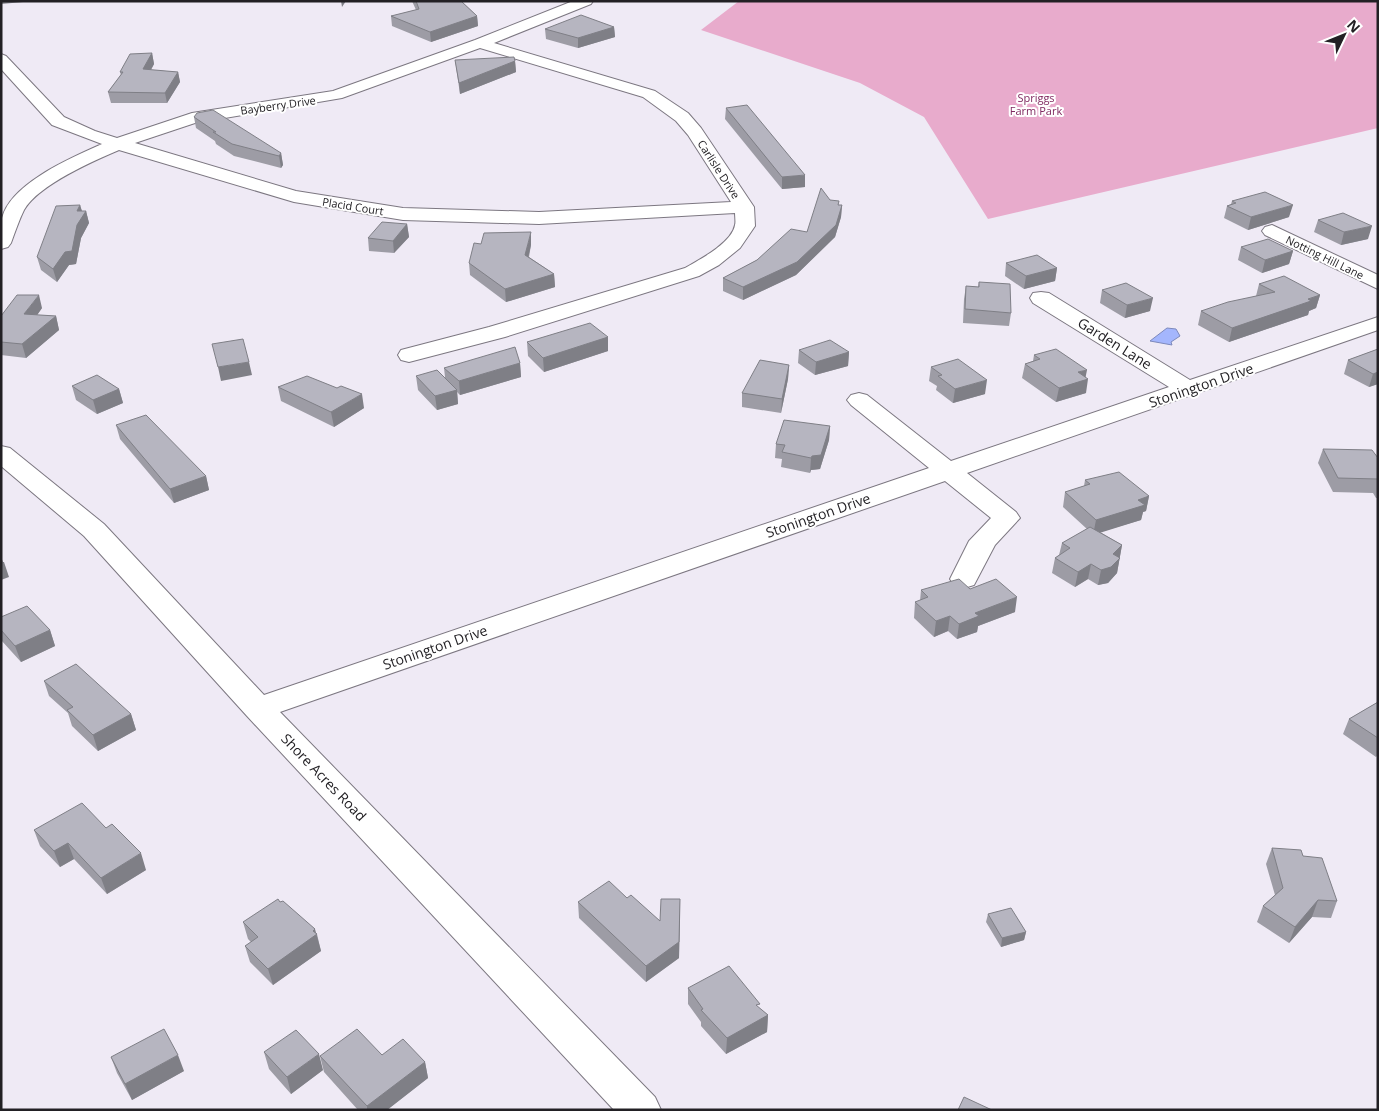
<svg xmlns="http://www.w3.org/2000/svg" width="1379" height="1111" font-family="'Open Sans',sans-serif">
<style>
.green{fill:#e8abcc}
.water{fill:#a4b6fd;stroke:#7d89bc}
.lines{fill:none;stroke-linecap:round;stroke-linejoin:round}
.minor-casing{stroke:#7c7781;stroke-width:2}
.minor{fill:#fff;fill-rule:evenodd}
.wall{fill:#9d9ca5}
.shaded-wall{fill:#7f7f86}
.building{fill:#b6b5c0;stroke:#7f7f86}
.labels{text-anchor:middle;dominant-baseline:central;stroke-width:4;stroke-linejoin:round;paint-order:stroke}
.far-park-label{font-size:11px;fill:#812b62;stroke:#fff}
.far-street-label{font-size:11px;fill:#222024;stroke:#fff}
.street-label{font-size:14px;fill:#222024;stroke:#fff}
</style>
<rect width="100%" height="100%" fill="#efeaf5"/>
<!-- green -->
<path class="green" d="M739,1H1378V128L988,219L924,117L860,83L701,30Z"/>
<!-- water -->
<path class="water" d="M1167,328L1176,329L1180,336L1171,342L1172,345L1150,341Z"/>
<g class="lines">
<!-- minor casing -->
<g class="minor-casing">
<path id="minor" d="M573,1H593L591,4L494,43L655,91L688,113L701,128L754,207L755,226L740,248L719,265L699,276L505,337L409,362L401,360L398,355L401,350L489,327L685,268C699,260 732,243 735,225C736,222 735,217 735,213L539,224L403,220L294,202L119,150C93,161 38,185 24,210C19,220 15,232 11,243L8,247L1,249C1,239 0,227 2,218C11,183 71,158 102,144L52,125L1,69V54L6,56L64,117L95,131L117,138L192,113L333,91L475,40ZM480,48L643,97L676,121L688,135L731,202L539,212L403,208L296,191L135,143L195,123L342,98Z
M1272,225L1378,275V289L1265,235L1262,231L1265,227Z
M1041,292L1049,293L1190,380L1378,317V330L967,473L1016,512L1020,518L995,545L974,585L964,588L954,585L950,579L969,541L991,518L945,481L280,712L655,1097L661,1110H614L247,716L84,536L1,466V446L10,448L104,524L264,695L929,468L851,405L847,400L851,395L859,393L867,395L951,461L1169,387L1033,303L1030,298L1033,293Z"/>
</g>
<!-- minor -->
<use href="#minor" class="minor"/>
</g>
<!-- wall -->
<path class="wall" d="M412,1H461L477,16L478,26L431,42L392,26L391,16L416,10Z
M614,27L615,37L578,48L546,39L545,29Z
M152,53L154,64L151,70L178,72L180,82L167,103H111L108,92L121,75L120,72Z
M455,60L515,61L516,72L460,94Z
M726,108L805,187L782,189L725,119Z
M194,117L281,153L283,165L281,168L234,156L216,144L215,141L196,128Z
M830,200L839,205H842L841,217L835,237L796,275L743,300L723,291V278L757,260L807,232Z
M1232,201L1289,217L1248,230L1224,218L1227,206L1231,204Z
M80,205L82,211H86L89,223L81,238L76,264L69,265L57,282L41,270L37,257Z
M1318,220L1368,239L1341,245L1314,232Z
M407,224L409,237L394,253L369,251L368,238Z
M531,245L529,257L554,274L555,287L506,302L470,275L469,263Z
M1241,247L1293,251L1289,264L1262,273L1238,260Z
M1006,263L1057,268L1055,281L1024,289L1005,276Z
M979,282L1011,313L1009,326L963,323L964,299L966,286L978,287Z
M1259,284L1320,295L1316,308L1309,311L1308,315L1229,342L1198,325L1201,311L1256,296Z
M1102,290L1150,311L1125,318L1100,303Z
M42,308L37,315L56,316L59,330L26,358L1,355V316Z
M547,337H608V351L544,372L528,356L527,342Z
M1378,349V384L1369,387L1344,374L1348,360Z
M799,350L849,352L848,366L815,375L798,363Z
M1034,355L1086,377V393L1056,402L1022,378L1025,364L1033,361Z
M520,363L521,377L460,395L457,392L458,404L437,410L418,390L416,376L445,377L444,368Z
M789,365L788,379L781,413L742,407V393Z
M931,367L985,394L953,403L936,390L937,386L929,381Z
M72,386L119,389L123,403L97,414L76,400Z
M278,387L364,408L334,427L281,401Z
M116,425L206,476L209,490L174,503L120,439Z
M830,426L829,440L820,469L811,470L810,473L781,467L782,459L775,458L776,444Z
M1323,449L1378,458V498H1376L1373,493L1333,492L1318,463Z
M1085,480L1149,496L1146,511L1143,512L1141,520L1100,532L1122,545L1117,573L1108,583L1098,585L1088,579L1075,587L1052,573L1055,558L1059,555L1062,543L1087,529L1063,507L1065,492L1084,486Z
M970,589L1015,612L978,626L977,632L957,639L948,631L934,637L914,618L915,602L920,601L921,590Z
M1,617L50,630L55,646L21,662L1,640Z
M44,681L131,714L136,730L98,751L72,726L68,713L49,696Z
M1378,702V755L1376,757L1343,734L1349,719Z
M34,830L146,870L107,894L74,859L60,867L40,846Z
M1272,848L1303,856L1337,901L1331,918L1312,917L1289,943L1257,922L1263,906L1275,895L1266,864Z
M627,898L660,921L680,915L679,958L646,982L579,918L578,902Z
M988,914L1026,932L1024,940L1001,947L986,922Z
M243,922L317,934L321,951L273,985L250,962L245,946L251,942L248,939Z
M688,988L759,1008L768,1015L767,1032L726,1054L701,1026V1022L688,1004Z
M264,1052L323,1070L291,1094L269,1069Z
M382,1055L425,1062L428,1078L387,1110H358L324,1072L320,1056Z
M111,1057L184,1071L132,1100L117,1073Z"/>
<!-- shaded-wall -->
<path class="shaded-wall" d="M1,1H34L1,4Z
M341,1H346L342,7Z
M477,16L478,26L431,42L430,32Z
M614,27L615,37L578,48V38Z
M152,53L154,64L145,80L143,69Z
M515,61L516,72L460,94L459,83Z
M178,72L180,82L167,103L165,93Z
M281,153L283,165L281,168L279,156Z
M805,175V187L782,189V177Z
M80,205L83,215L86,211L89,223L81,238L76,264L69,265L57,282L53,269L77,211Z
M842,205L841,217L835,237L796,275L743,300V287Z
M1293,205L1289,217L1248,230L1251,217Z
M407,224L409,237L394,253L393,241Z
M1372,226L1368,239L1341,245L1344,232Z
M531,232V245L526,267L525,255Z
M1293,251L1289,264L1262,273L1265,260Z
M1057,268L1055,281L1024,289L1026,276Z
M554,274L555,287L506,302L505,289Z
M39,295L42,308L28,328L24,314Z
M1320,295L1316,308L1309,311L1308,315L1229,342L1232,328Z
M1153,298L1150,311L1125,318L1127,305Z
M56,316L59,330L26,358L22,344Z
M608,337V351L544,372L543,358Z
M849,352L848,366L815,375L816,362Z
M249,362L252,375L221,381L218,367Z
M520,363L521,377L460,395L459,381Z
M789,365L788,379L781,413L782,399Z
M1087,370L1085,380L1088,379L1086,393L1056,402L1059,388L1078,372Z
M1378,372V384L1369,387L1373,374Z
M987,380L985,394L953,403L955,389Z
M119,389L123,403L97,414L93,400Z
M457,390L458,404L437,410L435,396Z
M362,394L364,408L334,427L331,412Z
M830,426L829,440L820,469L811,470L810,473L811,458Z
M206,476L209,490L174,503L170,489Z
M1149,496L1146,511L1143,512L1141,520L1093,535L1096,520L1138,500Z
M1122,545L1117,573L1108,583L1098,585L1101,570L1113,554Z
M1,557L3,562H4L9,577L1,580Z
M1091,564L1088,579L1075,587L1078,572Z
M1017,597L1015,612L978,626L977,632L957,639L959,624L975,613Z
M950,616L948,631L934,637L936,621Z
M50,630L55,646L21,662L15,646Z
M131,714L136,730L98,751L93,735Z
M68,843L74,859L60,867L54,851Z
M141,853L146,870L107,894L101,878Z
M680,899L679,958L646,982V966Z
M1318,900L1312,917L1289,943L1295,927Z
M315,929L321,951L273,985L268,969Z
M1026,932L1024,940L1001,947L1002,938Z
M768,1015L767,1032L726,1054L727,1038Z
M319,1054L323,1070L291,1094L287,1077Z
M178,1055L184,1071L132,1100L125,1084Z
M425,1062L428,1078L387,1110H367V1106Z"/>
<!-- building -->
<path class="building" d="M416,1H461L477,16L430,32L391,16L419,9Z
M581,15L614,27L578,38L545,29Z
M152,53L143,69L178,72L165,93L108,92L123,72H120L130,54Z
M514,57L515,61L459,83L455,60Z
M747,105L805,175L782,177L726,108Z
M213,110L281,153L279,156L232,144L213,132H216L194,117L197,113Z
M821,188L830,200L839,201L838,205H842L836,225L797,262L743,287L723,278L757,260L791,229L807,232Z
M1265,192L1293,205L1251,217L1227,206L1236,203L1232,201Z
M80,205L77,211H86L77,225L72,251L65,252L53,269L37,257L56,206Z
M1343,213L1372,226L1344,232L1318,220Z
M382,222L407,224L393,241L368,238Z
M531,232L525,255L554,274L505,289L469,263L474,243L481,244L484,233Z
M1268,239L1293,251L1265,260L1241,247Z
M1037,255L1057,268L1026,276L1006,263Z
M1284,276L1320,295L1308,299L1311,301L1232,328L1201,311L1228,302L1275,292L1259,284Z
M979,282L1010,284L1011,313L965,309L966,286L979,287Z
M1126,283L1153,298L1127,305L1102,290Z
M17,295H39L24,314L56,316L22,344L1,342V316Z
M590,323L608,337L543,358L527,342Z
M243,339L249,362L218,367L212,344Z
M830,340L849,352L816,362L799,350Z
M515,347L520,363L459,381L444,368Z
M1056,349L1087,370L1078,372L1088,379L1059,388L1025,364L1040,359L1034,355Z
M1378,349V372L1373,374L1348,360Z
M958,359L987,380L955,389L938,376L942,375L931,367Z
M760,360L789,365L782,399L742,393Z
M437,370L457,390L435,396L416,376Z
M97,375L119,389L93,400L72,386Z
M307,376L337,388L341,386L362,394L331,412L278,387Z
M146,415L206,476L170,489L116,425Z
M784,420L830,426L821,455L812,456L811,458L782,452L785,445L776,444Z
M1323,449L1372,450L1378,458V479L1338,478Z
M1119,472L1149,496L1138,500L1145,505L1096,520L1065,492L1090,484L1085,480Z
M1090,527L1122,545L1113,554L1120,558L1111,567L1101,570L1091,564L1078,572L1055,558L1070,548L1062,543Z
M959,579L970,589L996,579L1017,597L975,613L979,616L959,624L950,616L936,621L915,602L928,597L921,590Z
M27,606L50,630L15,646L1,630V617Z
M76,664L131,714L93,735L67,710L73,707L44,681Z
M1378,702V738L1349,719Z
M82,803L106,828L112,824L141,853L101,878L68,843L54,851L34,830Z
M1272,848L1301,850L1303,856L1322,858L1337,901L1318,900L1295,927L1263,906L1283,888Z
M609,881L627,898L631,895L660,921L661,899H680L679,942L646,966L578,902Z
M278,899L280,902L283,901L315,929L313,931L317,934L268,969L245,946L258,937L243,922Z
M1011,908L1026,932L1002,938L988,914Z
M729,966L760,1004L756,1005L768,1015L727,1038L701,1010L703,1009L688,988Z
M164,1029L178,1055L125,1084L111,1057Z
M357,1029L382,1055L403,1039L425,1062L367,1106L320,1056Z
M296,1030L319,1054L287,1077L264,1052Z
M964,1097L992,1110H958Z"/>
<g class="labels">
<!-- far-park labels -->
<g class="far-park-label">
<text x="1036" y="97">Spriggs<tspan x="1036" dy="13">Farm Park</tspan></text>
</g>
<!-- far-street labels -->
<g class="far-street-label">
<text transform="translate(278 105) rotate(-8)">Bayberry Drive</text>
<text transform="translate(719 169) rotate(57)">Carlisle Drive</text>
<text transform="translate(353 206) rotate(9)">Placid Court</text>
<text transform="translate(1325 257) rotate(26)">Notting Hill Lane</text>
</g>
<!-- street labels -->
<g class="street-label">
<text transform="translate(1115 343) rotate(32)">Garden Lane</text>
<text transform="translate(1201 385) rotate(-19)">Stonington Drive</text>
<text transform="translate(818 515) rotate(-19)">Stonington Drive</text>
<text transform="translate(435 647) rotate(-19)">Stonington Drive</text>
<text transform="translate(324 777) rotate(46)">Shore Acres Road</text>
</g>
</g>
<!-- border -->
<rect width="1379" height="1111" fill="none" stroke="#222024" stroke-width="5"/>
<!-- north arrow -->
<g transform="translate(1344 35) rotate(47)" stroke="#ffffff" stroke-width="4" paint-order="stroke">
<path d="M0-4L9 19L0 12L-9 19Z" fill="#222024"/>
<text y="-8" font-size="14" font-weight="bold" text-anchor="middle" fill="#222024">N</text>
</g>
</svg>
